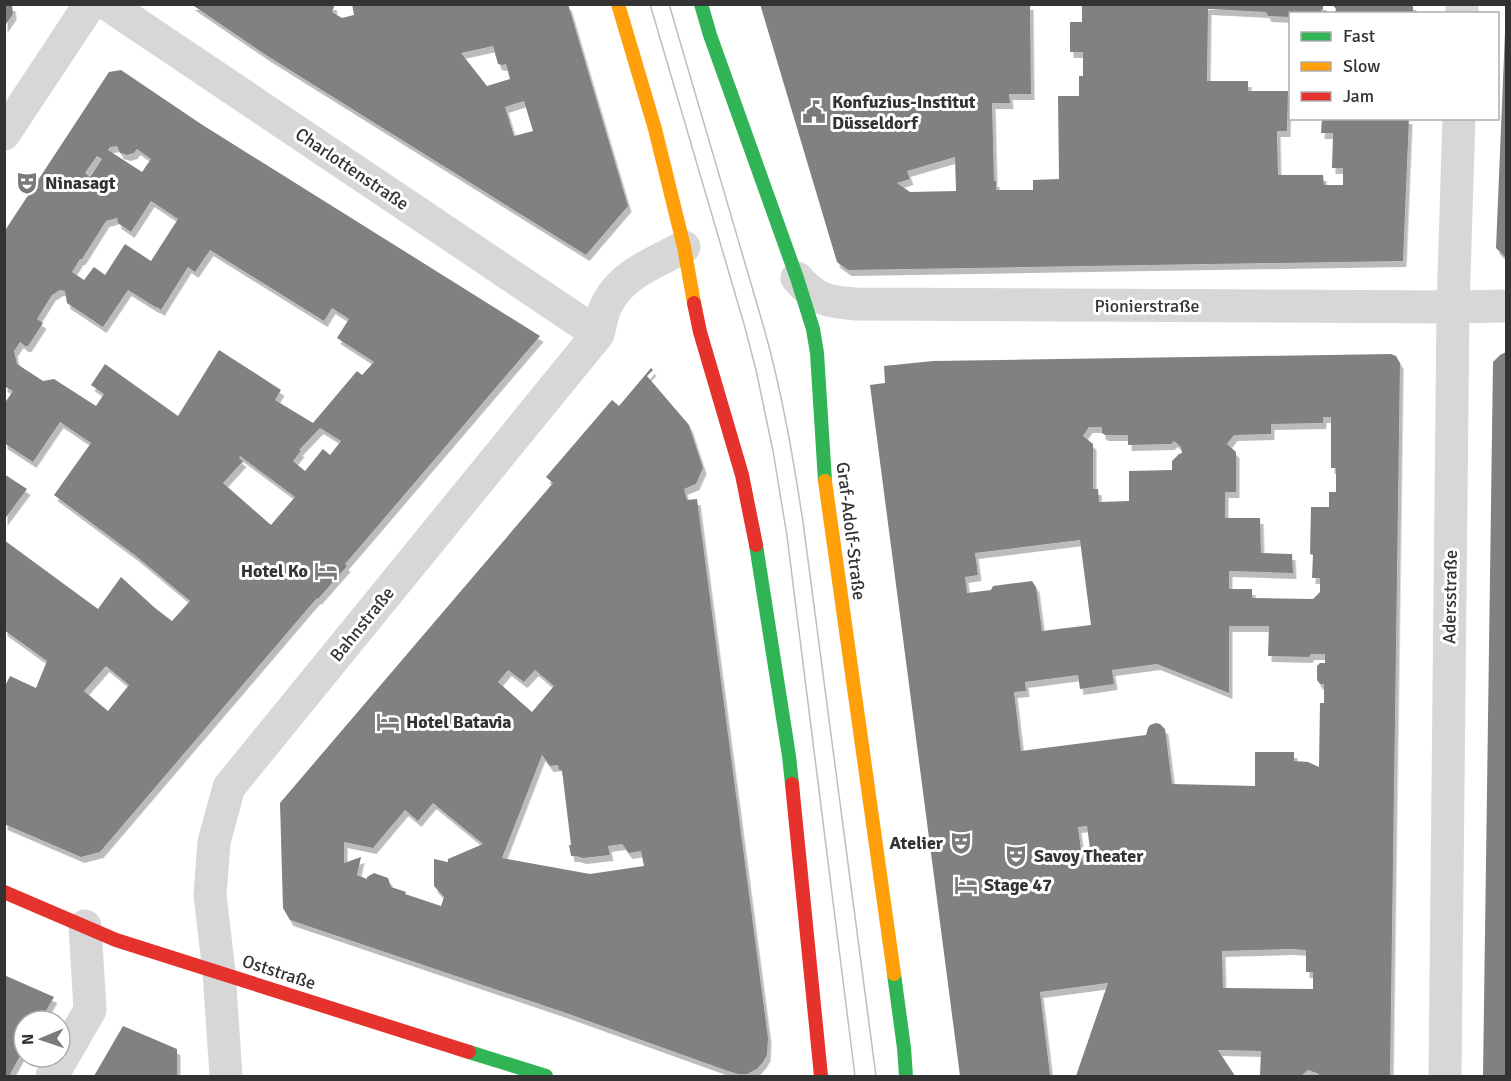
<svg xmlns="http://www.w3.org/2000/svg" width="1511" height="1081" font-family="Signika,sans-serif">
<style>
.building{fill:#818181;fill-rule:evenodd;filter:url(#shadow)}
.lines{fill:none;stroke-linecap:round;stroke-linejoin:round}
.street{stroke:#d7d7d7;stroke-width:33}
.fast{stroke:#30b455;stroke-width:14}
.slow{stroke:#ff9f0a;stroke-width:14}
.jam{stroke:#e5322d;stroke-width:14}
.tram{stroke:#bebebe;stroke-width:1.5}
.labels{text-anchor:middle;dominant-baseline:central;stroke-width:6;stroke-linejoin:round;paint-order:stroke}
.poi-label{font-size:18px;font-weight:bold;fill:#333;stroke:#fff;text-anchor:start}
.street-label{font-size:18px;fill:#333;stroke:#fff}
</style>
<defs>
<filter id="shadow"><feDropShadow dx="3.5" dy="6" stdDeviation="0" flood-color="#0004"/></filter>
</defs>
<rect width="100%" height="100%" fill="#fff"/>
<!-- building -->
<path class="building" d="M191,4H333L334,7L332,12L342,18L354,15L352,4H568L628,206L586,255L269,57ZM493,46L498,64L502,65L506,64L510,79L487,86L461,53ZM524,101L533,131L514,136L505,107Z
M760,4H1030L1031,94H1009L1010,103H992L994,181H996V190H1033V180L1059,179L1058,96H1079V76H1083V52H1070V22H1082V4H1323V9L1318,14H1290V17L1268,16L1266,12L1208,9L1207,81H1248V91H1288L1287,131H1277L1278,175H1323L1324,185H1343V168H1332L1333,133H1321L1322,118H1409L1403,261L848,270L837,262ZM955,157L956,191L910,192L897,183L910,179L907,171Z
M1332,4H1413V14H1335L1336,9Z
M4,5H12L13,14L4,27Z
M1505,32H1506V258L1496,248Z
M121,70L201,124L540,336L358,549L345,564L347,566L318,599L317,598L310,606L100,852L81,857L4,824V688L10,676L36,688L47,661L4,630V540L98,609L121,577L155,608L172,621L190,601L136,556L54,495L91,443L60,422L33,462L4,443V404L13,391L4,386V232L109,72ZM117,146L120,153L127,155L134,153L137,149L151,159L142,172L108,150L110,147ZM97,156L102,159L90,177L85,173ZM151,201L178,219L151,261L125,244L105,275L94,267L84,280L72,272L80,259H82L106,221L117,218L118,223L131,232ZM210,250L324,321L332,308L349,319L337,338L374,362L362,375L357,371L313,423L275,400L281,390L219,350L178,416L105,364L91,385L104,394L96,406L54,379L43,381L17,364L14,351L20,342L25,346H28L43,323L37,319L52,295L60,290L65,291L67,303L103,327L128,290L157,308V307L161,310L188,267L195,272ZM320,428L341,441L330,455L323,449L305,471L293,461L301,451L299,450ZM240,456L295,497L271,525L223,483L243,461L239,458ZM106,666L129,685L108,711L84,691Z
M1506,352V1076H1483L1493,362L1500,355Z
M1391,354L1396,356L1400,363L1390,1076H1319V1074L1308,1070L1301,1076H1260L1261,1051L1218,1050L1235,1076H1076L1108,983L1040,992L1050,1075L1041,1076H960L870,385L885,383L884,366L933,361ZM1323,417H1331V468H1336V492H1329V507H1311L1310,554L1313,555L1312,578H1320V592L1313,599L1252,598V589H1229V571L1293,573L1292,554L1261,553L1260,518H1225V492H1236V452L1227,444L1234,435L1271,434V424L1323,423ZM1089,427H1102V433L1105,435H1128V445L1171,444L1174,441L1181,447L1182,453L1179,454L1172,461V470L1129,471V501L1099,502L1098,489H1093V444L1083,436ZM1080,540L1091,625L1042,631L1036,587L1032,581L993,586L991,590L967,593L965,577L978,575L975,553ZM1229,626H1269L1268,656L1309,657L1311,654H1325V663H1320L1317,666V680L1320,684H1324V703H1320L1319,767L1308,762L1294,761V752H1255V786L1172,784L1165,729L1160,724L1156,723L1150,725L1148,728L1146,735L1021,751L1014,692L1026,691L1025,682L1078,675L1080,689L1114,684L1112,670L1157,664L1229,693ZM1087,826L1092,864L1083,865L1078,827ZM1290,949L1306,950V972H1313V989L1223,988L1222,951Z
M651,368L653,370L647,376L689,425L703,468L696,484L684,489L687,500L697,499L768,1038L767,1055L763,1062L757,1069L747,1074H738L728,1071L566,1013L290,920L283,908L280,803L553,483L546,477L612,400L619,406ZM508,670L524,682L535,670L554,686L532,712L498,682ZM542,755L550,766L558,765L559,770H562L571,845H569L571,856H576L583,858L610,855L608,846L622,844L629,853L641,851L644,866L590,874L502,858ZM433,803L483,844L448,859V862L434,859V886L444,897L441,906L405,894L406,892L391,887L388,878L374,873L367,877V879L357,875L361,857L344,863V842L373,848L405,810L418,821Z
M4,474L27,489L4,520Z
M4,975L54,997L40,1021H24V1049L9,1076H4Z
M123,1026L177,1049V1076H94Z"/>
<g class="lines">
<!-- street -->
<path class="street" d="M107,4L598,334
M1462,14V4
M4,134L90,4
M797,278C816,300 828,302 856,304L1453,307L1506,306
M52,1076L90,1010L85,926
M226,1076L219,972L210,895L214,842L229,787L598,334C601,324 602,312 608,302C624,273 656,262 684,247
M1445,1076L1453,307L1459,118"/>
<!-- fast -->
<path class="fast" d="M701,4L710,35L797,278L813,329L817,353L825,481
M756,545L789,756L792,784
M894,974L904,1048L906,1076
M469,1052L546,1076"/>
<!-- slow -->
<path class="slow" d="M618,4L655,129L684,247L694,303
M825,481L894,974"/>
<!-- jam -->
<path class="jam" d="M694,303L700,332L742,475L756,545
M792,784L821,1076
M4,892L116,940L469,1052"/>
<!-- tram -->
<path class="tram" d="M650,4L744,324L756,370L773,451L787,536L855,1076
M669,4L764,328C782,392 793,457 803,522L876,1076"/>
</g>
<!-- icons -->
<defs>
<g id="civic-bare" transform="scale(1.8)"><path d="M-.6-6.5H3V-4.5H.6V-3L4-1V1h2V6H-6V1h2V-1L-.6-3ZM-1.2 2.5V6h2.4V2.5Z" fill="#7a7a7a" stroke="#fff" stroke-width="2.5" paint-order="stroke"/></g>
<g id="theatre-bare" transform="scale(1.8)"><path d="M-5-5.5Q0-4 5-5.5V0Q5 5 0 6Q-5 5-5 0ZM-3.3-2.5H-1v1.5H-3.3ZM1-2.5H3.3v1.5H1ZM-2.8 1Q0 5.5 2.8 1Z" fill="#7a7a7a" stroke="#fff" stroke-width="2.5" paint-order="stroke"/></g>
<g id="hotel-bare" transform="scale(1.8)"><path d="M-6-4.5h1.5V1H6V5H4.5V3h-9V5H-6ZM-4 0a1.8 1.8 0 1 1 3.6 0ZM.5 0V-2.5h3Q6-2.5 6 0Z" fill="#7a7a7a" stroke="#fff" stroke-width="2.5" paint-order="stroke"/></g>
</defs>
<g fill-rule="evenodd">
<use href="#civic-bare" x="814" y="112"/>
<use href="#theatre-bare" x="27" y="183"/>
<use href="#hotel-bare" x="326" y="571"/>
<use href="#hotel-bare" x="388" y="722"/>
<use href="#theatre-bare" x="961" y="843"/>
<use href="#theatre-bare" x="1016" y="856"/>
<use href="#hotel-bare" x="966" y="885"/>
</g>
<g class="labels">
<!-- poi labels -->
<g class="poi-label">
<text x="832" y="102">Konfuzius-Institut<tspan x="832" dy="21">Düsseldorf</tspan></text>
<text x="45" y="183">Ninasagt</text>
<text x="308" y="571" text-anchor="end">Hotel Ko</text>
<text x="406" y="722">Hotel Batavia</text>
<text x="943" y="843" text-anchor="end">Atelier</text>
<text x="1034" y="856">Savoy Theater</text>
<text x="984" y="885">Stage 47</text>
</g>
<!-- street labels -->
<g class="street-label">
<text transform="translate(352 169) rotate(34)">Charlottenstraße</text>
<text x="1147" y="306">Pionierstraße</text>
<text transform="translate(851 531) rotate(83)">Graf-Adolf-Straße</text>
<text transform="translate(1450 597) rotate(-89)">Adersstraße</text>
<text transform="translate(362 624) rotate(-51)">Bahnstraße</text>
<text transform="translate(279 972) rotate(18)">Oststraße</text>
</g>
</g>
<!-- border -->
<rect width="1511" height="1081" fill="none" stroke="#333333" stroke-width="12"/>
<!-- legend -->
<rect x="1289" y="12" width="210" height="108" fill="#ffffff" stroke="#adadad" stroke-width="1.5"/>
<rect x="1301" y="32" width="30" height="9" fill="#30b455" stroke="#adadad" stroke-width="1.5"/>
<text x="1343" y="42" font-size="18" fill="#333333">Fast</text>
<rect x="1301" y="62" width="30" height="9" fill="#ff9f0a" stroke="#adadad" stroke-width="1.5"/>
<text x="1343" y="72" font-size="18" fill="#333333">Slow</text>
<rect x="1301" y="92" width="30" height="9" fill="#e5322d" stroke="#adadad" stroke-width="1.5"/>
<text x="1343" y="102" font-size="18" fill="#333333">Jam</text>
<!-- north arrow -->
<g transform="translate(42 1039) rotate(268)"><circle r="28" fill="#ffffff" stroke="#adadad" stroke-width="1.5"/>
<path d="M0-4.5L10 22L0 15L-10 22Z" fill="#7a7a7a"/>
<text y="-9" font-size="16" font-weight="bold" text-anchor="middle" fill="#333333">N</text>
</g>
</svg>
